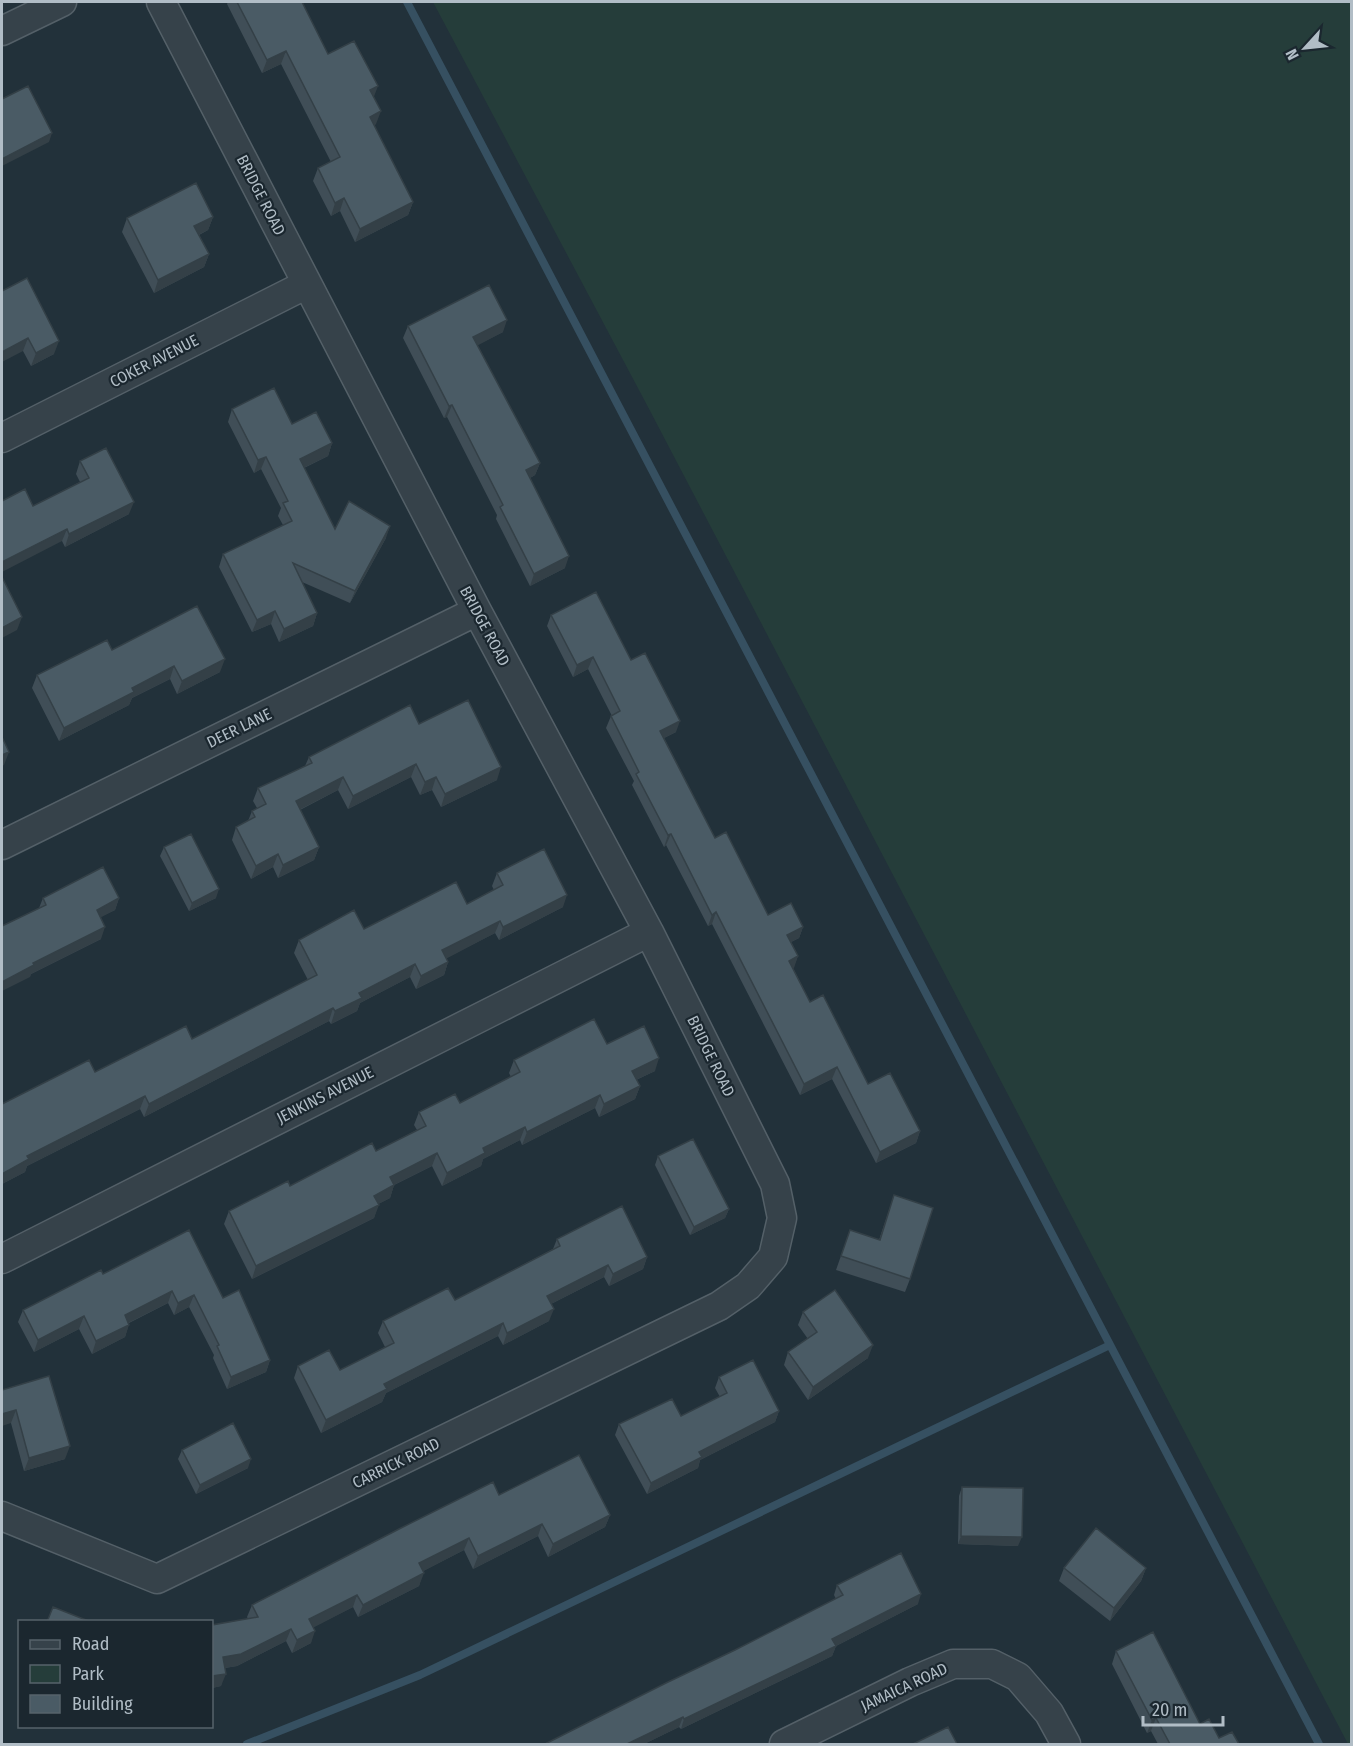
<svg xmlns="http://www.w3.org/2000/svg" width="1353" height="1746" font-family="'Fira Sans Condensed',sans-serif">
<style>
.green{fill:#253d3a}
.lines{fill:none;stroke-linecap:round;stroke-linejoin:round}
.stream{stroke:#365061;stroke-width:8}
.minor-casing{stroke:#546068;stroke-width:31}
.minor{stroke:#36424a;stroke-width:28}
.wall{fill:#404e57}
.shaded-wall{fill:#344047}
.building{fill:#4a5b65;stroke:#344047;stroke-width:1.5}
.labels{text-anchor:middle;dominant-baseline:central;stroke-width:4.5;stroke-linejoin:round;paint-order:stroke}
.street-label{font-size:16px;fill:#b1bdc6;stroke:#1b272f}
</style>
<rect width="100%" height="100%" fill="#22313a"/>
<!-- green -->
<path class="green" d="M433,2H1351V1744H1348L648,407Z"/>
<g class="lines">
<!-- stream -->
<path class="stream" d="M407,2L1319,1744
M247,1744L420,1675L1110,1345"/>
<!-- minor casing -->
<g class="minor-casing">
<path id="minor" d="M2,31L62,2
M2,438L307,284
M2,845L477,611
M2,1259L649,932
M2,1516L157,1579L719,1306L748,1286L773,1257L782,1218L775,1184L649,932L477,611L161,2
M784,1744L910,1682L953,1664H992L1018,1677L1049,1713L1066,1744"/>
</g>
<!-- minor -->
<use href="#minor" class="minor"/>
</g>
<!-- wall -->
<path class="wall" d="M228,2H302L328,54L374,97L376,124L374,125L413,202L408,215L355,242L340,211L331,216L313,181L318,168L331,162L281,64L262,73L227,4Z
M213,217L208,230L199,235L209,254L204,267L154,293L122,232L127,218Z
M2,291L54,354L31,366L23,351Z
M408,326L503,332L477,345L540,463L535,475L530,478L565,568L530,586L496,519L497,515L447,417L444,418L403,338Z
M232,409L292,424L332,443L328,456L304,468L335,529L386,538L350,603L302,582L317,613L313,626L279,642L271,624L252,632L219,567L223,554L283,525L278,516L281,508L261,469L254,473L228,422Z
M80,461L129,514L65,547L62,541L33,506L80,482L76,474Z
M551,615L631,660L676,732L664,738L715,838L768,915L803,927L799,938L791,942L798,956L793,968L810,1002L868,1084L920,1131L916,1143L876,1163L832,1079L800,1095L712,924L708,926L666,845L664,847L632,785L634,781L606,728L611,716H612L588,669L573,677L547,626Z
M112,650L220,672L177,694L170,679L132,698L129,705L59,741L32,688L37,675Z
M419,724L497,780L441,807L432,790L420,795L411,777L348,809L338,790L300,810L319,847L314,860L278,878L273,867L251,879L232,840L236,827L248,821L252,811L257,808L253,801L258,788L305,766L309,757Z
M164,847L216,898L189,911L160,856Z
M497,873L563,907L499,940L495,933L446,958L448,962L444,975L416,989L410,977L360,1003L357,1011L331,1024L329,1021L144,1117L140,1109L27,1166L25,1172L2,1184V1104L192,1039L308,980L294,953L299,940L364,929L467,904L494,890L492,886Z
M43,898H119L115,910L100,917L101,939L31,974L30,977L39,908Z
M607,1044L655,1071L636,1080L640,1086L635,1099L599,1117L595,1108L522,1145L520,1140L483,1159L481,1166L442,1186L432,1166L394,1185L390,1198L378,1204L374,1218L252,1279L224,1224L229,1211L376,1151L417,1130L414,1125L419,1112L460,1103L511,1077L509,1073L514,1060Z
M658,1156L729,1209L725,1218L690,1235L655,1165Z
M894,1195L910,1279L905,1292L836,1270L850,1230L879,1240Z
M557,1239L647,1257L643,1269L609,1286L604,1277L551,1304L549,1321L503,1345L498,1336L386,1393L382,1402L321,1433L294,1378L298,1366L340,1370L385,1347L378,1333L383,1321L455,1300L553,1249Z
M103,1274L223,1298L270,1360L266,1372L227,1389L213,1358L214,1355L189,1307L174,1315L168,1303L129,1323L125,1337L92,1354L79,1329L34,1352L18,1322L23,1310Z
M803,1312L868,1358L808,1400L784,1365L788,1352L808,1339L798,1325Z
M719,1377L779,1411L775,1422L700,1460L698,1468L647,1494L615,1435L619,1424L681,1416L720,1397L715,1388Z
M2,1390L65,1459L24,1471Z
M182,1450L248,1468L196,1494L178,1459Z
M962,1487L1018,1546L958,1544L959,1496Z
M499,1495L610,1515L605,1527L548,1557L538,1536L473,1569L464,1550L423,1571L419,1586L358,1617L353,1607L313,1627L311,1643L292,1653L286,1641L237,1666L225,1668L221,1686L212,1688V1625L248,1619L247,1617L252,1605Z
M1064,1568H1146L1141,1581L1110,1621L1059,1581Z
M837,1585L918,1604L836,1646L832,1656L681,1729L679,1727L644,1744L735,1650L836,1599L834,1595Z
M1116,1651L1200,1724L1219,1738L1239,1744H1158L1151,1731L1147,1733L1112,1664Z"/>
<!-- shaded-wall -->
<path class="shaded-wall" d="M286,51L281,64L262,73L267,60Z
M378,86L373,99L370,90Z
M381,111L376,124L365,130L370,117Z
M52,133L49,142L2,166V159Z
M344,198L340,211L331,216L335,203Z
M413,202L408,215L355,242L360,229Z
M213,217L208,230L190,239L194,226Z
M209,254L204,267L154,293L158,280Z
M507,320L503,332L469,350L473,337Z
M28,338L23,351L2,362V352Z
M59,341L54,354L31,366L36,353Z
M452,405L447,417L444,418L449,406Z
M332,443L328,456L295,472L300,459Z
M266,457L261,469L254,473L258,460Z
M540,463L535,475L521,483L526,470Z
M134,502L129,514L65,547L69,534Z
M390,526L386,538L350,603L355,591Z
M67,529L62,541L2,572V562Z
M569,556L565,568L530,586L534,574Z
M275,611L271,624L252,632L257,620Z
M317,613L313,626L279,642L284,629Z
M22,617L17,630L2,638V628Z
M593,657L588,669L573,677L577,665Z
M225,659L220,672L177,694L182,681Z
M174,666L170,679L132,698L129,705L59,741L64,728L132,688Z
M680,721L676,732L656,742L660,731Z
M9,752L4,765L2,766V755Z
M416,764L411,777L348,809L353,796Z
M501,767L497,780L441,807L445,794Z
M343,777L338,790L291,814L296,801Z
M436,777L432,790L420,795L425,782Z
M671,834L666,845L664,847L668,835Z
M319,847L314,860L278,878L283,865Z
M278,854L273,867L251,879L256,866Z
M219,889L216,898L189,911L192,903Z
M567,895L563,907L499,940L503,927Z
M119,898L115,910L92,922L97,910Z
M716,912L712,924L708,926L712,915Z
M500,921L495,933L438,963L442,950Z
M105,927L101,939L31,974L30,977L2,991V982L33,963Z
M803,927L799,938L783,946L787,935Z
M798,956L794,968L785,972L789,961Z
M448,962L444,975L416,989L421,976Z
M415,964L410,977L360,1003L357,1011L331,1024L335,1011L359,993Z
M333,1008L329,1021L144,1117L149,1104Z
M659,1058L655,1071L627,1084L632,1071Z
M837,1067L832,1079L800,1095L804,1084Z
M640,1086L635,1099L599,1117L604,1104Z
M600,1095L595,1108L522,1145L527,1132Z
M145,1096L140,1109L27,1166L25,1172L2,1184V1174L27,1156Z
M525,1127L520,1140L483,1159L481,1166L442,1186L447,1173L483,1148Z
M920,1131L916,1143L876,1163L880,1152Z
M437,1153L432,1166L394,1185L390,1198L369,1209L374,1196L390,1177Z
M379,1205L374,1218L252,1279L256,1266Z
M729,1209L725,1218L690,1235L694,1227Z
M647,1257L643,1269L609,1286L613,1274Z
M608,1265L604,1277L543,1308L547,1296Z
M172,1291L168,1303L120,1327L125,1315Z
M194,1295L189,1307L174,1315L178,1303Z
M554,1309L549,1321L503,1345L507,1333Z
M84,1316L79,1329L34,1352L38,1340Z
M503,1323L498,1336L386,1393L382,1402L321,1433L326,1420L384,1384Z
M129,1325L125,1337L92,1354L96,1341Z
M873,1345L868,1358L808,1400L813,1387Z
M270,1360L266,1372L227,1389L231,1377Z
M16,1410L11,1423L2,1426V1414Z
M779,1411L775,1422L700,1460L698,1468L647,1494L651,1483L699,1452Z
M70,1446L65,1459L24,1471L29,1458Z
M251,1459L248,1468L196,1494L200,1485Z
M610,1515L605,1527L548,1557L553,1544Z
M542,1524L538,1536L473,1569L478,1556Z
M961,1536L1022,1537L1018,1546L958,1544Z
M469,1538L464,1550L414,1576L419,1563Z
M1146,1568L1141,1581L1110,1621L1114,1608Z
M424,1573L419,1586L358,1617L363,1605Z
M921,1594L918,1604L836,1646L832,1656L681,1729L684,1719L832,1639Z
M357,1595L353,1607L305,1632L309,1619Z
M291,1629L286,1641L237,1666L218,1669L223,1657Z
M315,1631L311,1643L292,1653L297,1640Z
M226,1674L221,1686L212,1688V1676Z
M683,1717L679,1727L644,1744H627Z
M1156,1718L1151,1731L1147,1733L1152,1720Z"/>
<!-- building -->
<path class="building" d="M237,2H302L328,54L354,41L378,86L370,90L381,111L370,117L413,202L360,229L344,198L335,203L318,168L340,157L286,51L267,60Z
M28,86L52,133L2,159V99Z
M196,183L213,217L194,226L209,254L158,280L127,218Z
M27,278L59,341L36,353L28,338L2,352V291Z
M489,285L507,320L473,337L540,463L526,470L569,556L534,574L500,507L503,505L452,405L449,406L408,326Z
M274,388L292,424L316,412L332,443L300,459L335,529L349,501L390,526L355,591L293,563L317,613L284,629L275,611L257,620L223,554L292,521L283,503L288,501L266,457L258,460L232,409Z
M106,448L134,502L69,534L67,529L2,562V501L25,489L33,506L89,478L80,461Z
M2,577L22,617L2,628Z
M596,592L631,660L645,653L680,721L660,731L715,838L726,832L768,915L791,903L803,927L787,935L798,956L789,961L810,1002L823,995L868,1084L890,1073L920,1131L880,1152L837,1067L804,1084L716,912L712,915L671,834L668,835L636,774L639,772L611,716L620,711L593,657L577,665L551,615Z
M197,606L225,659L182,681L174,666L132,688L134,692L64,728L37,675L107,640L112,650Z
M468,700L501,767L445,794L436,777L425,782L416,764L353,796L343,777L296,801L319,847L283,865L278,854L256,866L236,827L255,817L252,811L266,804L258,788L312,763L309,757L410,705L419,724Z
M2,737L9,752L2,755Z
M191,834L219,889L192,903L164,847Z
M544,849L567,895L503,927L500,921L442,950L448,962L421,976L415,964L359,993L362,998L335,1011L333,1008L149,1104L145,1096L27,1156L29,1159L2,1174V1104L89,1060L95,1072L186,1026L192,1039L317,975L299,940L354,910L364,929L456,882L467,904L503,885L497,873Z
M103,867L119,898L97,910L105,927L33,963L34,965L2,982V926L46,905L43,898Z
M594,1019L607,1044L644,1026L659,1058L632,1071L640,1086L604,1104L600,1095L527,1132L525,1127L483,1148L485,1153L447,1173L437,1153L390,1177L394,1185L374,1196L379,1205L256,1266L229,1211L288,1181L290,1186L372,1143L376,1151L426,1126L419,1112L455,1094L460,1103L520,1072L514,1060Z
M693,1139L729,1209L694,1227L658,1156Z
M894,1195L933,1208L910,1279L841,1256L850,1230L880,1240Z
M622,1206L647,1257L613,1274L608,1265L547,1296L554,1309L507,1333L503,1323L384,1384L387,1389L326,1420L298,1366L329,1350L340,1370L394,1343L383,1321L448,1288L455,1300L560,1246L557,1239Z
M189,1230L223,1298L239,1290L270,1360L231,1377L217,1346L219,1345L194,1295L178,1303L172,1291L125,1315L129,1325L96,1341L84,1316L38,1340L23,1310L101,1270L103,1274Z
M835,1290L873,1345L813,1387L788,1352L817,1332L803,1312Z
M753,1360L779,1411L699,1452L702,1457L651,1483L619,1424L672,1399L681,1416L727,1393L719,1377Z
M49,1376L70,1446L29,1458L16,1410L2,1414V1390Z
M233,1423L251,1459L200,1485L182,1450Z
M579,1455L610,1515L553,1544L542,1524L478,1556L469,1538L419,1563L424,1573L363,1605L357,1595L309,1619L315,1631L297,1640L291,1629L241,1654L223,1657L226,1674L212,1676V1625L258,1617L252,1605L401,1528L493,1482L499,1495Z
M962,1487L1023,1488L1022,1537L961,1536Z
M1096,1528L1146,1568L1114,1608L1064,1568Z
M901,1553L921,1594L832,1639L836,1646L684,1719L683,1717L627,1744H545L666,1683L735,1650L843,1595L837,1585Z
M53,1607L91,1622H47Z
M1153,1632L1200,1724L1209,1719L1219,1738L1232,1732L1239,1744H1170L1156,1718L1152,1720L1116,1651Z
M948,1727L957,1744H913Z"/>
<g class="labels">
<!-- street labels -->
<g class="street-label">
<text transform="translate(261 195) rotate(63)">BRIDGE ROAD</text>
<text transform="translate(154 361) rotate(-27)">COKER AVENUE</text>
<text transform="translate(485 626) rotate(62)">BRIDGE ROAD</text>
<text transform="translate(239 728) rotate(-26)">DEER LANE</text>
<text transform="translate(711 1056) rotate(64)">BRIDGE ROAD</text>
<text transform="translate(325 1095) rotate(-27)">JENKINS AVENUE</text>
<text transform="translate(396 1463) rotate(-26)">CARRICK ROAD</text>
<text transform="translate(904 1687) rotate(-25)">JAMAICA ROAD</text>
</g>
</g>
<!-- border -->
<rect width="1353" height="1746" fill="none" stroke="#b1bdc6" stroke-width="6"/>
<!-- legend -->
<rect x="18" y="1620" width="195" height="108" fill="#1b272f" stroke="#57636b" stroke-width="1.5"/>
<rect x="30" y="1640" width="30" height="9" fill="#36424a" stroke="#57636b" stroke-width="1.5"/>
<text x="72" y="1650" font-size="18" fill="#b1bdc6">Road</text>
<rect x="30" y="1665" width="30" height="18" fill="#253d3a" stroke="#57636b" stroke-width="1.5"/>
<text x="72" y="1680" font-size="18" fill="#b1bdc6">Park</text>
<rect x="30" y="1695" width="30" height="18" fill="#4a5b65" stroke="#57636b" stroke-width="1.5"/>
<text x="72" y="1710" font-size="18" fill="#b1bdc6">Building</text>
<!-- north arrow -->
<g transform="translate(1305 48) rotate(243)" stroke="#1b272f" stroke-width="4.5" paint-order="stroke">
<path d="M0-4.5L10 22L0 15L-10 22Z" fill="#b1bdc6"/>
<text y="-9" font-size="16" font-weight="bold" text-anchor="middle" fill="#b1bdc6">N</text>
</g>
<!-- scale -->
<path d="M1143 1716v9h80v-9" fill="none" stroke="#b1bdc6" stroke-width="3"/>
<text x="1152" y="1716" font-size="18" fill="#b1bdc6" stroke="#1b272f" stroke-width="4.5" paint-order="stroke">20 m</text>
</svg>
